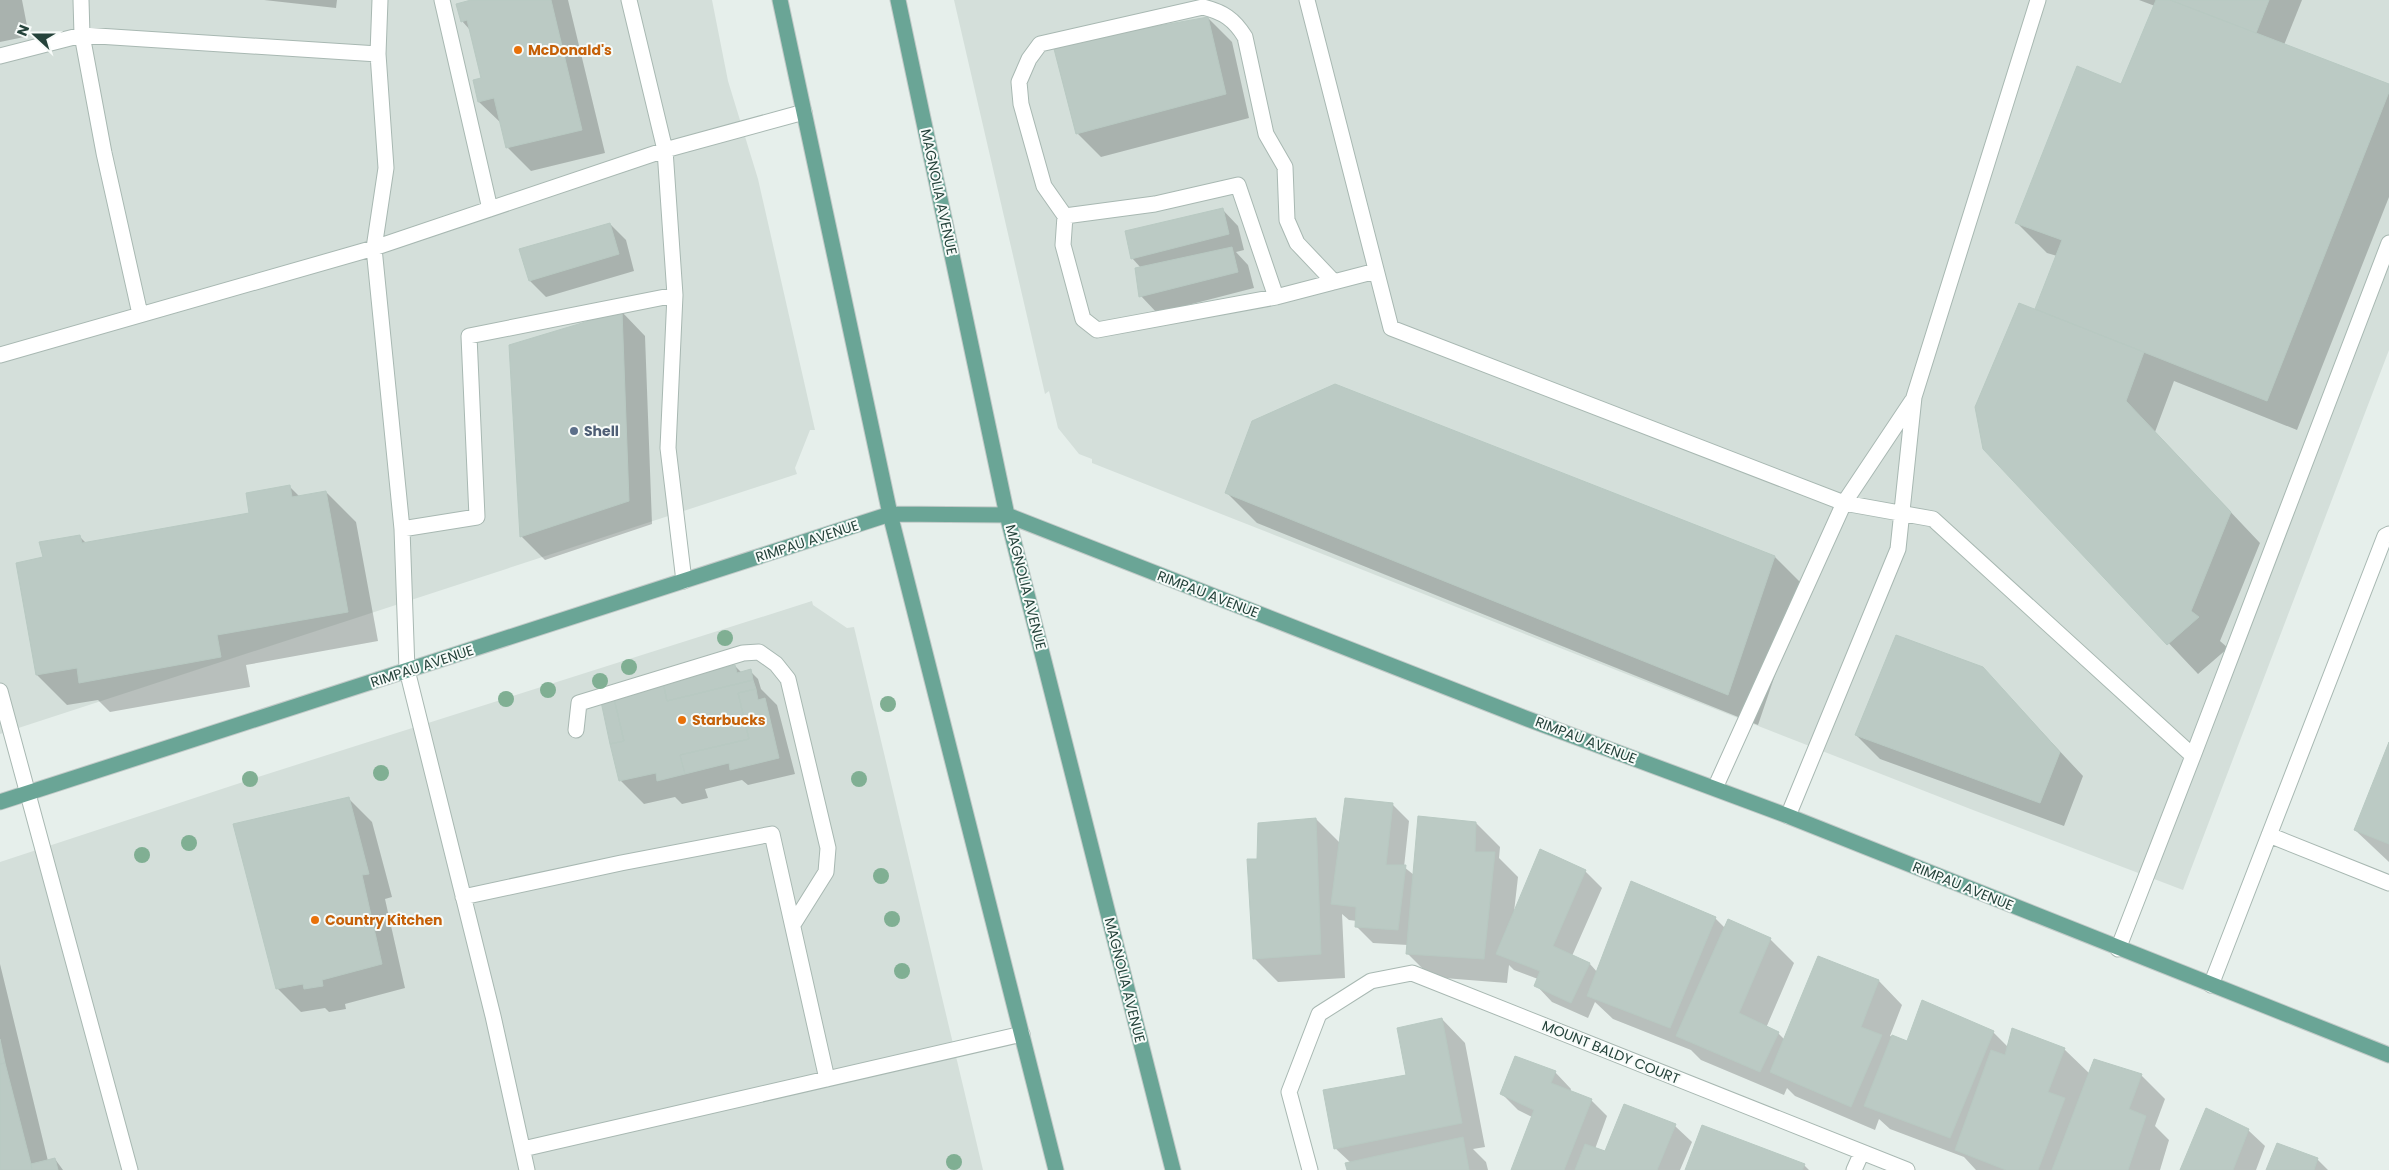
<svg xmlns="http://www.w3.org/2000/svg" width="2389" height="1170" font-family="Poppins,sans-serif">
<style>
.built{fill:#d4dfda}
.shadow{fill:#0003}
.building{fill:#bbcac4;stroke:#b8c9c2}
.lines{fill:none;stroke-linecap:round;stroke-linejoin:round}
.minor-casing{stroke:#a8b8b2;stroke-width:17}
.major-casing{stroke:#c2cac8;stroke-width:17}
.minor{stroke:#fff;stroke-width:15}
.major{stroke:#6aa596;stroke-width:15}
.tree{fill:#80af93}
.food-dot{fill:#e8710a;stroke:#f7fbf9;stroke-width:2}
.service-dot{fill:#5c6f8a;stroke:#f7fbf9;stroke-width:2}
.labels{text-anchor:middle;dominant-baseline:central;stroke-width:4;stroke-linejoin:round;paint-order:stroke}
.food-label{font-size:14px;font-weight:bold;fill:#c56008;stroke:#f7fbf9;text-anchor:start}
.street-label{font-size:14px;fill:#24423a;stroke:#f7fbf9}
.service-label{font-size:14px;font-weight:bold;fill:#4e5e75;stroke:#f7fbf9;text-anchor:start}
</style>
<rect width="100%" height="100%" fill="#e6efeb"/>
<!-- built -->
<path class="built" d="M0,0H712L728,81L758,179L815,430H810L795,468L797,474L0,734Z
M954,0H2389V350L2183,890L1973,810L1692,700L1092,463V459L1079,454L1058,428L1049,391L1045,394Z
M812,601L813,605L847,628L854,627L983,1170H0V862L258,777Z"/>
<!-- shadow -->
<path class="shadow" d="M0,0H22L29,36L0,42Z
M264,0H337L336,8Z
M473,0H568L605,153L531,171L508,148L502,124L479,102L482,79L470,30L462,21Z
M2139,0H2302L2284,45L2389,85V197L2297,430L2174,381L2155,432L2260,543L2220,641L2228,648L2198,674L1984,448L2057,256L2047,253L2017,223L2121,86L2155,6Z
M1208,18L1232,42L1249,118L1101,157L1077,133Z
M1222,209L1238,226L1244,250L1236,252L1248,265L1254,288L1157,313L1141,296V268L1132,258Z
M610,224L626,240L634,271L546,297L530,281Z
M622,312L645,336L652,524L545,560L521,536Z
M289,486L300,497L326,492L356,522L378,641L246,665L250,687L110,712L98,700L67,705L37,675L44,558L79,536L87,544L250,514Z
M1227,493L1775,557L1805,587L1758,725L1257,523Z
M735,666L742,673L750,671L758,679L761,689L777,705L795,774L748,785L742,780L705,789L708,798L682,804L675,797L644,804L621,781Z
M1982,668L2083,776L2064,826L1880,759L1856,735Z
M2389,745V862L2355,830Z
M348,798L372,822L392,897L385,899L405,988L345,1004L346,1009L329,1012L325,1008L301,1012L277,988Z
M1392,804L1409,821L1404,867L1414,875L1476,823L1500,847L1499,858L1518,877L1514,912L1585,871L1602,888L1572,956L1590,964L1598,973L1715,918L1725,928L1770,939L1794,963L1766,1028L1778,1033L1785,1040L1818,958L1879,981L1902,1005L1890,1036L1907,1042L1993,1032L2008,1047L2064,1049L2090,1074L2141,1075L2165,1099L2155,1126L2169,1140L2160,1170H1976L1964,1157L1890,1129L1879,1119L1875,1130L1795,1096L1787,1088L1784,1095L1701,1060L1691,1050L1613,1019L1595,1002L1588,1018L1552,1002L1536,985L1538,979L1514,970L1509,965L1507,983L1431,977L1407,953L1408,945L1373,943L1357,927V921L1349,920L1342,914L1345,978L1278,982L1254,958L1258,860L1316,819L1340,843Z
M0,964L48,1161L55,1159L63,1170H0Z
M1442,1019L1465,1043L1485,1147L1473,1149L1486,1162L1488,1170H1348L1351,1163L1335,1148L1408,1076Z
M1555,1072L1571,1089L1570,1092L1591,1100L1607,1116L1595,1149L1606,1153L1624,1106L1675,1126L1692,1142L1680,1170H1512L1532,1117L1518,1110L1502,1094Z
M2248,1130L2265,1146L2256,1170H2181Z
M2278,1144L2318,1160L2328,1170H2268Z
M1804,1165L1809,1170H1686Z"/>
<!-- building -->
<path class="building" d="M471,0H551L582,130L506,148L494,98L478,102L473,80L481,78L467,20L461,22L456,4Z
M2156,0H2170L2389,84V92L2267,401L2035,309L2062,240L2015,223L2077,66L2121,84Z
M2170,0H2269L2256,33Z
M1208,17L1226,94L1076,134L1053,45Z
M1223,208L1229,234L1131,259L1125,231Z
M610,223L619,254L529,281L519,249Z
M1232,247L1238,272L1139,297L1135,268Z
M2019,303L2144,352L2126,401L2231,512L2191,611L2199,617L2167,645L1983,449L1975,407Z
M622,311L629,501L520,537L509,345Z
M1335,384L1775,556L1728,695L1225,493L1252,421Z
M290,485L292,497L326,491L348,612L217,635L221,657L79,683L77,668L36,675L16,563L43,557L39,542L80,535L82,543L249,513L246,493Z
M1896,635L1983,667L2060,752L2040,803L1855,735Z
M735,665L737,673L751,669L753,680L667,701L663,682Z
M753,680L756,689L738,693L749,739L680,755L685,774L657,781L656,773L619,781L610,744L624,741L613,694L663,682L667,701Z
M756,689L758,700L765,698L779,758L730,770L729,763L685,774L680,755L749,739L738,693Z
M613,694L624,741L610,744L600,697Z
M2389,742V844L2354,830Z
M349,797L369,874L362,875L382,964L322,980L323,986L304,989L303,984L276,989L233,824Z
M1345,798L1393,803L1386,865H1406L1398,930L1355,927L1356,907L1331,904Z
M1418,816L1476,822L1475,852H1495L1484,959L1406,954Z
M1316,818L1321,954L1253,959L1247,859H1257L1258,823Z
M1540,849L1586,870L1553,946L1590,963L1571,1003L1534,986L1540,971L1496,954Z
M1631,881L1716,917L1670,1028L1587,996Z
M1728,919L1771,938L1739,1013L1779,1032L1760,1072L1676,1036Z
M1818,956L1879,980L1861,1027L1882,1035L1851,1107L1770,1072Z
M1922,1000L1994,1031L1950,1138L1864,1106L1892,1035L1907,1041Z
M1442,1018L1462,1123L1334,1149L1323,1090L1406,1075L1397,1028Z
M2012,1028L2065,1048L2048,1092L2065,1098L2038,1170H2006L1955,1150L1991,1050L2005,1055Z
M0,1039L5,1063L0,1064Z
M1515,1056L1556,1071L1551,1083L1592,1099L1564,1170H1511L1534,1110L1500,1094Z
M2094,1059L2142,1074L2129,1109L2146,1116L2128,1170H2052Z
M5,1063L31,1164L32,1170H0V1064Z
M1624,1104L1676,1124L1657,1170H1575L1585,1144L1605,1151Z
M2206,1108L2249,1129L2233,1170H2180Z
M1702,1125L1805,1164L1802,1170H1685Z
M1463,1137L1469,1170H1347L1345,1163Z
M2277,1143L2318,1158L2314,1170H2266Z
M55,1158L58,1170H32L31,1164Z"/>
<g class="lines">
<!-- minor casing -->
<g class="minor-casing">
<path id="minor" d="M81,0L82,35L104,153L140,314
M442,0L490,209
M629,0L665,150L675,295L668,448L684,581
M1307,0L1391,328L1844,503L1933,519L2193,756L2118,949
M0,56L82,35L378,54
M1065,216L1044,186L1021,104L1019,82L1029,59L1040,44L1203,7C1223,12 1234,19 1245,37L1266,134L1285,167L1287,220L1297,243L1334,282
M1276,297L1238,185L1155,204L1065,216L1063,245L1083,319L1097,330L1276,297L1376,271
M0,355L374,248L386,168L378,54L380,0
M402,529L477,517L469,336L675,295
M0,691L130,1170
M576,730L579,703L743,653L759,652L776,664L788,679L828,848L826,872L794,923
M2193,756L2389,243
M1715,788L1844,503L1912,401
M1788,816L1898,549L1914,397L2038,0
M2269,835L2389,883
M463,897L621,863L772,834L827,1079
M2211,985L2385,536L2389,534
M523,1149L1022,1034
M527,1170L493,1016L407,670L402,529L374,248L665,150L804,112
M1310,1170L1289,1092L1319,1014L1371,981L1412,973L1907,1170
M1854,1170L1862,1152"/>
</g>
<!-- major casing -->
<g class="major-casing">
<path id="major" d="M780,0L890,514L1056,1170
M898,0L1007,515L1173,1170
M0,802L890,514L1007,515L1525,718L1788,816L2389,1055"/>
</g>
<!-- minor -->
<use href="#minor" class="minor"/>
<!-- major -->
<use href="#major" class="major"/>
</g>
<!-- trees -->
<g class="tree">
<circle cx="725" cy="638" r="8"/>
<circle cx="629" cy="667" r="8"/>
<circle cx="600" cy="681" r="8"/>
<circle cx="548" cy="690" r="8"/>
<circle cx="506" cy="699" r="8"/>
<circle cx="888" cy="704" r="8"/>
<circle cx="381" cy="773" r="8"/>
<circle cx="250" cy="779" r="8"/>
<circle cx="859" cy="779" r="8"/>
<circle cx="189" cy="843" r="8"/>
<circle cx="142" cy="855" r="8"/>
<circle cx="881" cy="876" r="8"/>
<circle cx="892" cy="919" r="8"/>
<circle cx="902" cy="971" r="8"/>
<circle cx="954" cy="1162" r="8"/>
</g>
<!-- markers -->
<g class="food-dot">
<circle cx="518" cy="50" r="5"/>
<circle cx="682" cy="720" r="5"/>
<circle cx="315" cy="920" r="5"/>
</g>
<circle class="service-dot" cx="574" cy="431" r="5"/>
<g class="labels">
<!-- food labels -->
<g class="food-label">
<text x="528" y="50">McDonald's</text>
<text x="692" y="720">Starbucks</text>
<text x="325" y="920">Country Kitchen</text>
</g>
<!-- street labels -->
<g class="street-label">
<text transform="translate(939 192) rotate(78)">MAGNOLIA AVENUE</text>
<text transform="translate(807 541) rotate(-18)">RIMPAU AVENUE</text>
<text transform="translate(1026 587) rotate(76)">MAGNOLIA AVENUE</text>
<text transform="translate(1208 594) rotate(21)">RIMPAU AVENUE</text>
<text transform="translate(422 666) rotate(-18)">RIMPAU AVENUE</text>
<text transform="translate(1586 740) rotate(21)">RIMPAU AVENUE</text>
<text transform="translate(1963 886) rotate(22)">RIMPAU AVENUE</text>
<text transform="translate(1125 980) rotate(76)">MAGNOLIA AVENUE</text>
<text transform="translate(1611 1052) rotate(22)">MOUNT BALDY COURT</text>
</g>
<!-- service labels -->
<g class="service-label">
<text x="584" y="431">Shell</text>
</g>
</g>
<!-- north arrow -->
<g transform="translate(35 35) rotate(291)" stroke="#f7fbf9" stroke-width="4" paint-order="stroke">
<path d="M0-4L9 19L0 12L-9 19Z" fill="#24423a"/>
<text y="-8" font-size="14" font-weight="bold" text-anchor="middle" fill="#24423a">N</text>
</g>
</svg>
